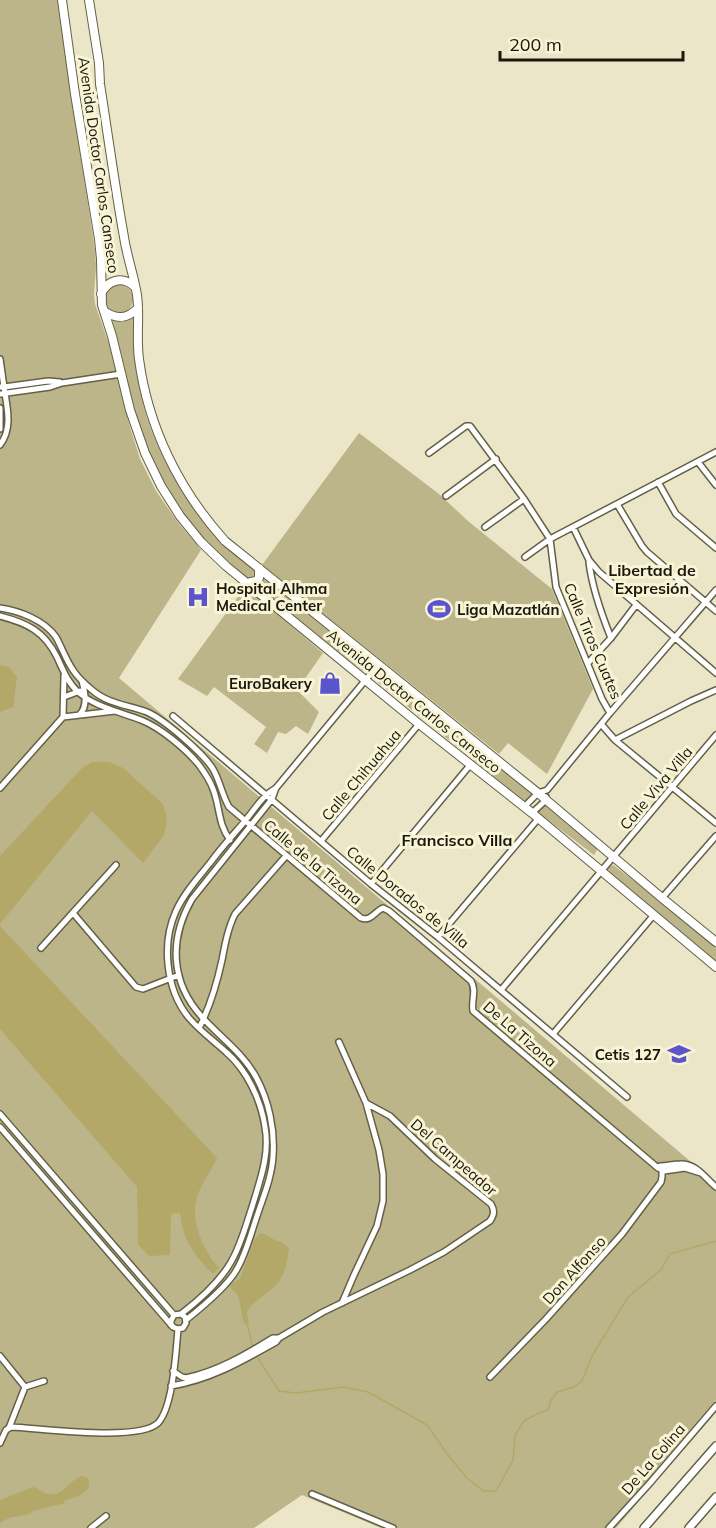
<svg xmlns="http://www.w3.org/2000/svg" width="716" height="1528" font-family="Mulish,sans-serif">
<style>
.green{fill:#bbb589}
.water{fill:#b3a867}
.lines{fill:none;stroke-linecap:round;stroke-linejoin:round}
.stream{stroke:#b3a867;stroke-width:1.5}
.minor-casing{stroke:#646046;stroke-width:8}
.tertiary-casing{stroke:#646046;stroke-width:10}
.secondary-casing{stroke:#646046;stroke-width:10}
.minor{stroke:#fff;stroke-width:5}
.tertiary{stroke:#fff;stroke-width:7}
.secondary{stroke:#fff;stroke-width:8}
.labels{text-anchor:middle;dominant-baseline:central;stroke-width:6;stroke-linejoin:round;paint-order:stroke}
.street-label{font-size:15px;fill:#1a180d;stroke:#f8f4d5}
.poi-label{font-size:15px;font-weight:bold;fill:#1a180d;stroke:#f8f4d5;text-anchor:start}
.neighbourhood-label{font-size:16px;font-weight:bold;fill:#1a180d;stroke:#f8f4d5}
</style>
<rect width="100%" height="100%" fill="#ebe6c8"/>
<!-- green -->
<path class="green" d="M0,0H57L95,250L96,267L94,294L95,304L111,350L129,424L140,459L156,491L179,524L201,550L119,678L716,1183V1411L616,1528H381L302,1495L254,1528H0Z
M105 299a14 14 0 1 1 28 0a14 14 0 1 1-28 0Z
M133,317C134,351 137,385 147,418C164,470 197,518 237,556L373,662L364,672L253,585L220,557L194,529L170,494L152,460L142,438L133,410L121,352L112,319L123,322Z
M359,433L439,494L468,521L552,589L593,689L547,774L508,743L499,754L262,565Z
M245,587L323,653L297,690L319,712L308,734L296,726L286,734L278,732L267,753L254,744L266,727L214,687L207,696L178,679Z
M375,671H379L390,678L536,794L525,802L380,684L371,676Z
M545,803L600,845L594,855L536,811Z
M613,865L660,900L716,945V963L610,873L608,869L610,866Z"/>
<!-- water -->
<path class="water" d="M0,665L9,667L17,677L13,707L0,712Z
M92,762H109L123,768L163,804L167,819L164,835L143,863L92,811L0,924V856L82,768Z
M0,926L217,1158C211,1171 201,1184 197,1197C190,1221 203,1250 219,1268L213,1274C202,1264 189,1248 184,1233C182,1226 181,1219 180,1213L171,1214L170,1255L149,1256L138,1245L137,1187L0,1029Z
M260,1233C266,1234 268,1236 273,1239C281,1243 283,1241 289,1249C287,1260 286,1270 280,1280C273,1291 248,1304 247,1313C247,1317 248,1320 249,1323L244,1324L238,1295L229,1286L232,1283L240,1279L254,1240Z
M82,1476C87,1478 89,1477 89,1483C91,1494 72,1498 64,1501L65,1503L33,1511C26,1517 18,1515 9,1518C6,1519 3,1521 0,1523V1500L34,1487C39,1489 42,1493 48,1494C62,1498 70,1479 82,1476Z"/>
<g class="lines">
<!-- stream -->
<path class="stream" d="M247,1323L253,1348
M256,1355L279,1391L296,1393L343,1387L368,1392L427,1425L448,1455L466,1477L483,1491H496L513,1460L515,1435L524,1421L537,1414L548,1410L551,1400L557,1392L574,1387L582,1381L592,1356L628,1297L661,1270L670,1254L716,1241"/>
<!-- minor casing -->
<g class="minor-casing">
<path id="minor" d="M0,359L4,387L48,381L60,382
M0,387H4C7,407 13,428 0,445
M0,394L50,387L62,383L121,374
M0,408V429
M429,453L466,426H470L524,499L550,539L556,587L602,699L610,713
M698,462L716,485
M658,482L676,514L716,548
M446,496L496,459
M617,504L642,546L647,552L716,611
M485,527L524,499
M573,527L589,560L599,572L716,673
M525,557L550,539L716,452
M589,562C592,588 601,613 611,638
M0,608C20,611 44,620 56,637C62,648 66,660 73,670C78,678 85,684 92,690C108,704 128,705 147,712C165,720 203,753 213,769C220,781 222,795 229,807L361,918C371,922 375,911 383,908L389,911L471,981C477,991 471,1000 473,1011L658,1168L664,1171L685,1168L701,1173
M0,616C27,623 44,631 57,657C63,670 68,683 78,692C95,707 121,712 141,720C161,728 186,749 199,765C204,772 210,780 213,789C220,806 218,825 230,840
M588,663L611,638L636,605
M64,697L80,691
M80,714C88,706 85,692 82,681
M173,716L371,884L438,937L627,1097
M63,717L115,711
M63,717L64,675
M601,724L615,740L716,823
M615,740L691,701L716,690
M0,788L63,717
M524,807L538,793L547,790L610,713L716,590
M532,813L546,800V797
M321,841L419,724
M371,884L471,764
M662,898L716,836
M73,913L136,987L143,989L179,975
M438,937L538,819
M41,948L116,865
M501,990L716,735
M199,1028C210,1007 217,983 222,960C225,944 228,928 235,914L286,856
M553,1034L653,916
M339,1042L366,1103L379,1150L383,1174V1201L377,1226L354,1275L342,1303
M0,1114L174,1315
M0,1127L173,1327L178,1329L183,1328L186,1323L185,1317L181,1314L174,1315L171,1321V1325
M660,1166C667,1166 673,1164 680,1164C696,1163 705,1178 716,1187
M181,1314C198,1301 220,1281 231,1262C241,1245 246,1225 252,1207C260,1180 270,1155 265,1127C261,1100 247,1070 226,1052C214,1041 200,1031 189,1018C166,990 161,944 176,911C184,893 198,878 210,863C221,848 233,835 245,821C255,809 262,796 276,788L378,665
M186,1320C201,1308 228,1286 237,1269C246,1254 252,1230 258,1213C264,1195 272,1176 273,1156C275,1130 269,1101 256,1077C243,1053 220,1037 202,1017C170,982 169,939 192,899L272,799L276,788
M0,1356L25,1387L9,1428
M173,1371L182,1377L186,1378C218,1371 245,1355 273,1338H279L323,1312L410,1270L444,1252L490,1221C494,1215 495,1211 491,1204L435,1159L390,1116L366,1103
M490,1377L546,1319L622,1234L661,1182L662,1177V1166
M171,1386C210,1380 242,1361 276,1342L279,1338
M25,1387L44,1381
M0,1443L6,1430L11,1427C40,1428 139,1442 158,1423C173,1407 176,1352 178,1329
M312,1494L393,1528
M91,1528L106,1516
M609,1528L650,1483L716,1406"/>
</g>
<!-- tertiary casing -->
<g class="tertiary-casing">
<path id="tertiary" d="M644,1528L716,1446
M689,1528L716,1497"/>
</g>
<!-- secondary casing -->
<g class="secondary-casing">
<path id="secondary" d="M62,0L75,94L99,239L101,259L102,305L112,336L130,410L145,453L161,486L180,516L201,542L226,566L419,724L532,813L716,967
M89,0L99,63L100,84C108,135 115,187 124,237C127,257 134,276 137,295C140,316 136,337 139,359C148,427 179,490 225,541L538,793L662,898L716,942
M101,294C108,279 123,276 135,287
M104,311C117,320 127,319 138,308
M247,583L256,581L259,578V568"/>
</g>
<!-- minor -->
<use href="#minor" class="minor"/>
<!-- tertiary -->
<use href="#tertiary" class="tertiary"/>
<!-- secondary -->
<use href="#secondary" class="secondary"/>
</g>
<!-- icons -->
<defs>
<g id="hospital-bare" transform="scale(1.8)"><path d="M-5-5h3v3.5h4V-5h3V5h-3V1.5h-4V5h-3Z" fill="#5a55cd" stroke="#f8f4d5" stroke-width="2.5" paint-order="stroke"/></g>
<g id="stadium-bare" transform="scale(1.8)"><path d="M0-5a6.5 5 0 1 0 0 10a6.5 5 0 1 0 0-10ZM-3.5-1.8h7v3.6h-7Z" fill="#5a55cd" stroke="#f8f4d5" stroke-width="2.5" paint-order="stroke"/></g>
<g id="shop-bare" transform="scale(1.8)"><path d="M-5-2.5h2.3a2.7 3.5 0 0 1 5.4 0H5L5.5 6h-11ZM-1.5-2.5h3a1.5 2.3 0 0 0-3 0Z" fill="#5a55cd" stroke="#f8f4d5" stroke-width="2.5" paint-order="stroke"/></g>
<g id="university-bare" transform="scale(1.8)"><path d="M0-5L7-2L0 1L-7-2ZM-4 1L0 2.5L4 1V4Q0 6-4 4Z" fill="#5a55cd" stroke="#f8f4d5" stroke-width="2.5" paint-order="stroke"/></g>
</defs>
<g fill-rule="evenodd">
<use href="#hospital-bare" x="198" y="597"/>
<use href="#stadium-bare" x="439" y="609"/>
<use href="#shop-bare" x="330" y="683"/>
<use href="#university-bare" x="679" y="1054"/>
</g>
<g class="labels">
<!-- street labels -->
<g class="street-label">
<text transform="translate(99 165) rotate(82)">Avenida Doctor Carlos Canseco</text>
<text transform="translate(593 641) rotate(67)">Calle Tiros Cuates</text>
<text transform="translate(414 701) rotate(39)">Avenida Doctor Carlos Canseco</text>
<text transform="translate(361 775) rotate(-50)">Calle Chihuahua</text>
<text transform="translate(656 788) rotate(-50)">Calle Viva Villa</text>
<text transform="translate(313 862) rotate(40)">Calle de la Tizona</text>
<text transform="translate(408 897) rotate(39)">Calle Dorados de Villa</text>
<text transform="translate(520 1034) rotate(41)">De La Tizona</text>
<text transform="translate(454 1157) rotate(41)">Del Campeador</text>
<text transform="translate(574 1270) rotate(-48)">Don Alfonso</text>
<text transform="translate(653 1459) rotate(-49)">De La Colina</text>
</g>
<!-- poi labels -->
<g class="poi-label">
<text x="216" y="588">Hospital Alhma<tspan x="216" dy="17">Medical Center</tspan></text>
<text x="457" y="609">Liga Mazatlán</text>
<text x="312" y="683" text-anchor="end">EuroBakery</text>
<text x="661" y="1054" text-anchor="end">Cetis 127</text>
</g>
<!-- neighbourhood labels -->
<g class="neighbourhood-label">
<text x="652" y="570">Libertad de<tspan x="652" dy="18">Expresión</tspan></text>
<text x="457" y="840">Francisco Villa</text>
</g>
</g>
<!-- scale -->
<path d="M500 51v9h183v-9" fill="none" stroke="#1a180d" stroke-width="3"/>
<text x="509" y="51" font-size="18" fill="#1a180d" stroke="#f8f4d5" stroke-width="4.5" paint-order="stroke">200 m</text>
</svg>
